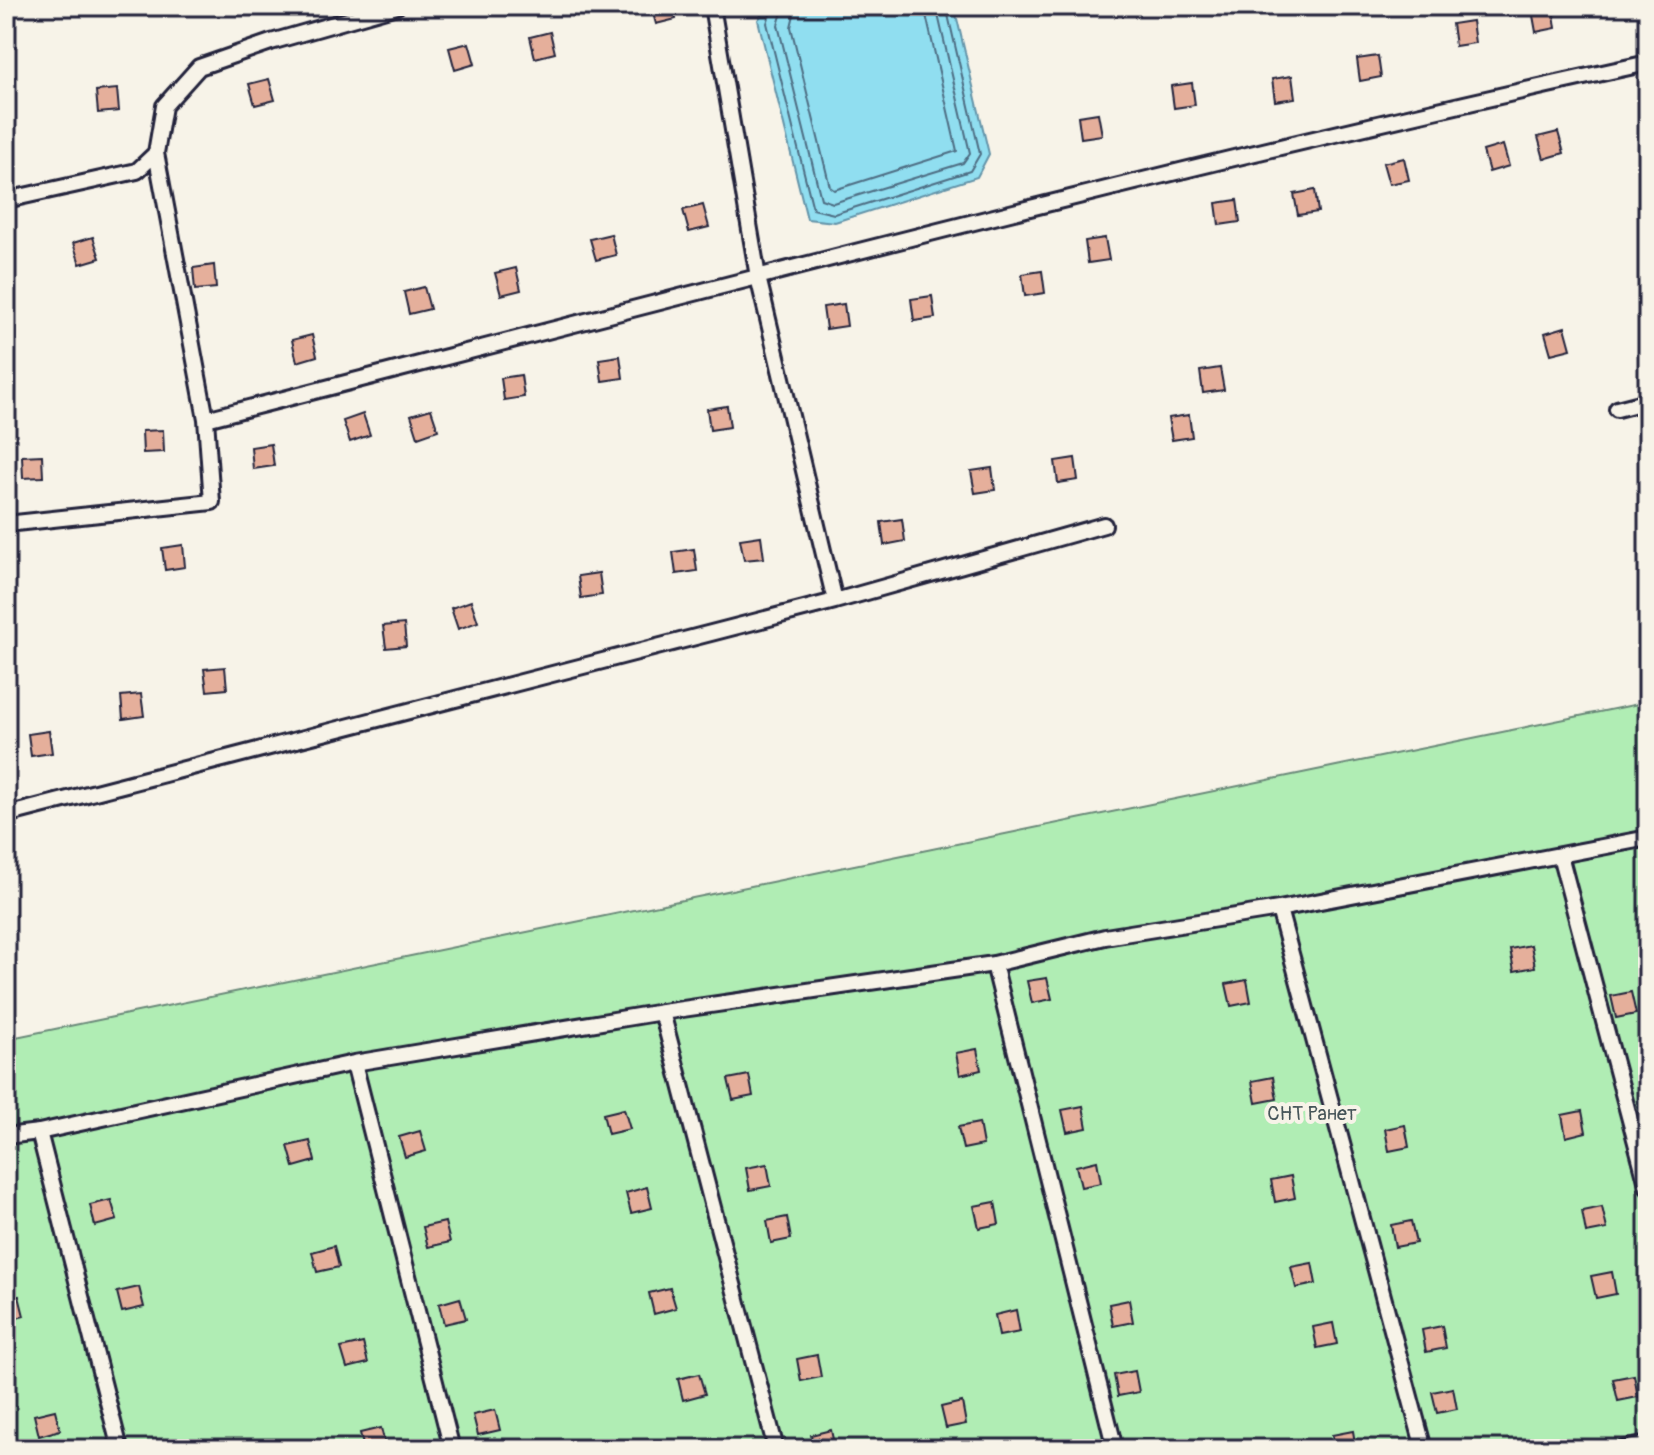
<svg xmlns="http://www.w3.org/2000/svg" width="1654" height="1455" font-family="Pangolin,sans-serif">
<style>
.green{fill:#b0edb4;stroke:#698878;stroke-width:2}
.water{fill:#90def0;stroke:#6493a8;stroke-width:2}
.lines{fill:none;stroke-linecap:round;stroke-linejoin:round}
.shore{stroke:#4e6d83;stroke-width:2}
.building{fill:#e5af9b;stroke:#22223b;stroke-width:2}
.service-casing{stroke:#22223b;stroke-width:20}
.service{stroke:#f7f3e8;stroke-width:14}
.labels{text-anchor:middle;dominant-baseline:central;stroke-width:8;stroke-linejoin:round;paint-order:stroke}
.park-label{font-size:20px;fill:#465559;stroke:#f7f3e8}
</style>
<rect width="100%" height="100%" fill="#f7f3e8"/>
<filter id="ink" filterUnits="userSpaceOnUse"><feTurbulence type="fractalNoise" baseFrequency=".0125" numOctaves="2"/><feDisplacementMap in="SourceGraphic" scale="16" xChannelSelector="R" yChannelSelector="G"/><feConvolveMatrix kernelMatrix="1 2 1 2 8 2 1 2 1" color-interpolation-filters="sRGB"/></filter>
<g filter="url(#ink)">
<!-- green -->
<path class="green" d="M1648,702V1449H6V1039Z"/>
<!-- water -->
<path class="water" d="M767,6H954L989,154L977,177L835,222L807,219L758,20Z"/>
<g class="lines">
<!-- shore -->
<path class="shore" d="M773,6L767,23L813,209L834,214L970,171L980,154L946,6
M784,6L778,25L821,199L833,203L963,163L970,153L936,6
M796,6L791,27L830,187L834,190L957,151L924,6"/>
</g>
<!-- building -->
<path class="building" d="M651,6H673L676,19L656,24Z
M1553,7L1556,28L1536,32L1532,10Z
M6,21H10L12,43H6Z
M1472,21L1475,43L1455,46L1452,24Z
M550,32L555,53L535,58L530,37Z
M469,43L475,64L455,70L449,48Z
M1378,56L1381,77L1360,81L1357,59Z
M1292,76L1295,98L1275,101L1272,79Z
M269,79L275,100L255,105L249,84Z
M1192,83L1195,105L1174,108L1171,86Z
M117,89L119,111L98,113L96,91Z
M1098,113L1102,135L1081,138L1078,116Z
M1558,132L1564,153L1544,159L1538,137Z
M1503,145L1509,166L1489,172L1483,151Z
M1404,158L1409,180L1389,184L1383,163Z
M1315,190L1318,212L1298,215L1294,194Z
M1237,200L1240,222L1219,225L1216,203Z
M703,205L709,227L689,232L683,210Z
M611,234L616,255L596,260L590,239Z
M93,237L100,258L80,264L73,243Z
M1105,238L1109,260L1088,263L1085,241Z
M6,244H12L13,265L6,266Z
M214,265L216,288L195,290L193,268Z
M516,268L521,290L501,295L495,273Z
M1042,271L1045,293L1025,296L1022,274Z
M424,287L430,309L409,314L404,292Z
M932,296L935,318L914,321L911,299Z
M844,304L847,326L826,329L823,307Z
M1565,327L1571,349L1551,354L1545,333Z
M312,335L317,356L297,362L292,340Z
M620,356L623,378L602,381L599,359Z
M1220,368L1224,390L1203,393L1200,371Z
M521,375L524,397L504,400L501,378Z
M727,406L730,427L710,430L707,409Z
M431,409L438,430L418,437L411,415Z
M363,414L370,435L350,442L343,421Z
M1189,415L1192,437L1172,440L1168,418Z
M163,430L164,452L143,453L142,431Z
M271,444L274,466L253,469L251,447Z
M42,455L43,477L23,478L22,456Z
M1075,458L1078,480L1058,483L1055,461Z
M992,468L995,490L975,493L971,471Z
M902,519L905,541L884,545L881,522Z
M761,536L764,558L744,560L740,539Z
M183,545L185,567L165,570L162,548Z
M694,549L697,571L676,574L673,552Z
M599,573L602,595L581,598L578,576Z
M471,601L478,622L458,629L451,608Z
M404,624L406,646L386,648L383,626Z
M225,667L227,689L207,691L204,669Z
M141,694L144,716L123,719L121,696Z
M49,731L52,753L31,756L28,734Z
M1531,945L1535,967L1514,971L1510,949Z
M1047,978L1052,999L1032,1003L1027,981Z
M1247,980L1251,1002L1231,1006L1226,984Z
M1631,992L1636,1014L1616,1018L1611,996Z
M977,1049L981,1070L960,1075L956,1053Z
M749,1075L753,1096L733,1100L728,1079Z
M1273,1077L1277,1099L1256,1103L1252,1081Z
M1083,1106L1087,1128L1067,1132L1062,1110Z
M624,1109L630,1129L608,1134L603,1114Z
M1582,1111L1586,1132L1566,1137L1562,1115Z
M979,1123L983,1145L963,1149L958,1127Z
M1405,1125L1409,1147L1389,1151L1385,1129Z
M420,1131L426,1151L405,1157L399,1137Z
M310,1141L315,1161L294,1167L288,1146Z
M1097,1161L1101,1183L1081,1187L1076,1166Z
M767,1164L771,1186L750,1190L746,1168Z
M1291,1176L1295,1198L1275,1202L1271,1180Z
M647,1187L652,1208L631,1213L626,1193Z
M111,1200L117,1220L95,1226L90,1205Z
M995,1202L999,1224L979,1228L974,1206Z
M1602,1207L1607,1229L1586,1233L1582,1211Z
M787,1217L791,1239L771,1243L767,1221Z
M1411,1221L1416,1243L1395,1247L1391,1225Z
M445,1222L450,1242L428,1247L423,1227Z
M334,1246L339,1267L317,1272L312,1252Z
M1312,1263L1316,1284L1296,1288L1291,1267Z
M1612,1272L1616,1294L1596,1298L1591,1276Z
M139,1287L144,1307L122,1312L117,1292Z
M670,1288L676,1308L654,1314L649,1293Z
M19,1296L24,1316L6,1321V1299Z
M460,1298L466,1319L444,1324L439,1304Z
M1129,1300L1133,1322L1113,1326L1109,1304Z
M1016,1310L1020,1332L999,1336L995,1315Z
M1333,1323L1337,1344L1317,1348L1313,1327Z
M1442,1326L1446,1348L1426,1352L1422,1330Z
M363,1343L368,1363L347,1368L341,1348Z
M817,1355L821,1377L801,1381L797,1359Z
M1135,1371L1139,1392L1118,1396L1114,1375Z
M699,1374L705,1394L683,1400L678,1379Z
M1634,1375L1638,1397L1618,1401L1613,1379Z
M1453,1388L1457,1409L1437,1413L1432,1392Z
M962,1402L966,1424L946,1428L941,1407Z
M55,1410L60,1430L39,1436L34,1415Z
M495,1410L500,1430L478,1435L473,1415Z
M381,1428L386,1448L364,1449L360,1433Z
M831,1430L835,1449H813L811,1435Z
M1353,1431L1356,1449H1335L1332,1435Z"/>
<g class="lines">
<!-- service casing -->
<g class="service-casing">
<path id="service" d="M712,6L758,277L835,601
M6,200L137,171L156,153L164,106L199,67L271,42L397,6
M1617,409L1648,401
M206,419C685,296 1164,168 1648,63
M6,524L212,502L206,419L156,153
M6,815L835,601L1104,525
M1560,855L1648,1188
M1279,909L1424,1449
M994,964L1115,1449
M662,1012L776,1449
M354,1063L452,1449
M39,1132L120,1449
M6,1136L39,1132L354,1063L662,1012L994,964L1105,937L1279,909L1648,838
M1623,1449L1648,1444"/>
</g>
<!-- service -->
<use href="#service" class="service"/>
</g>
</g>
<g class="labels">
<!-- park labels -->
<g class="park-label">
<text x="1312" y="1113">СНТ Ранет</text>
</g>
</g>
<!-- margin -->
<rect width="1654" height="1455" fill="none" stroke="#f7f3e8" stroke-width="32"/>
<rect x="16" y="16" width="1622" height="1423" fill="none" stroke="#22223b" stroke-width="3" filter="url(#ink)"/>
</svg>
